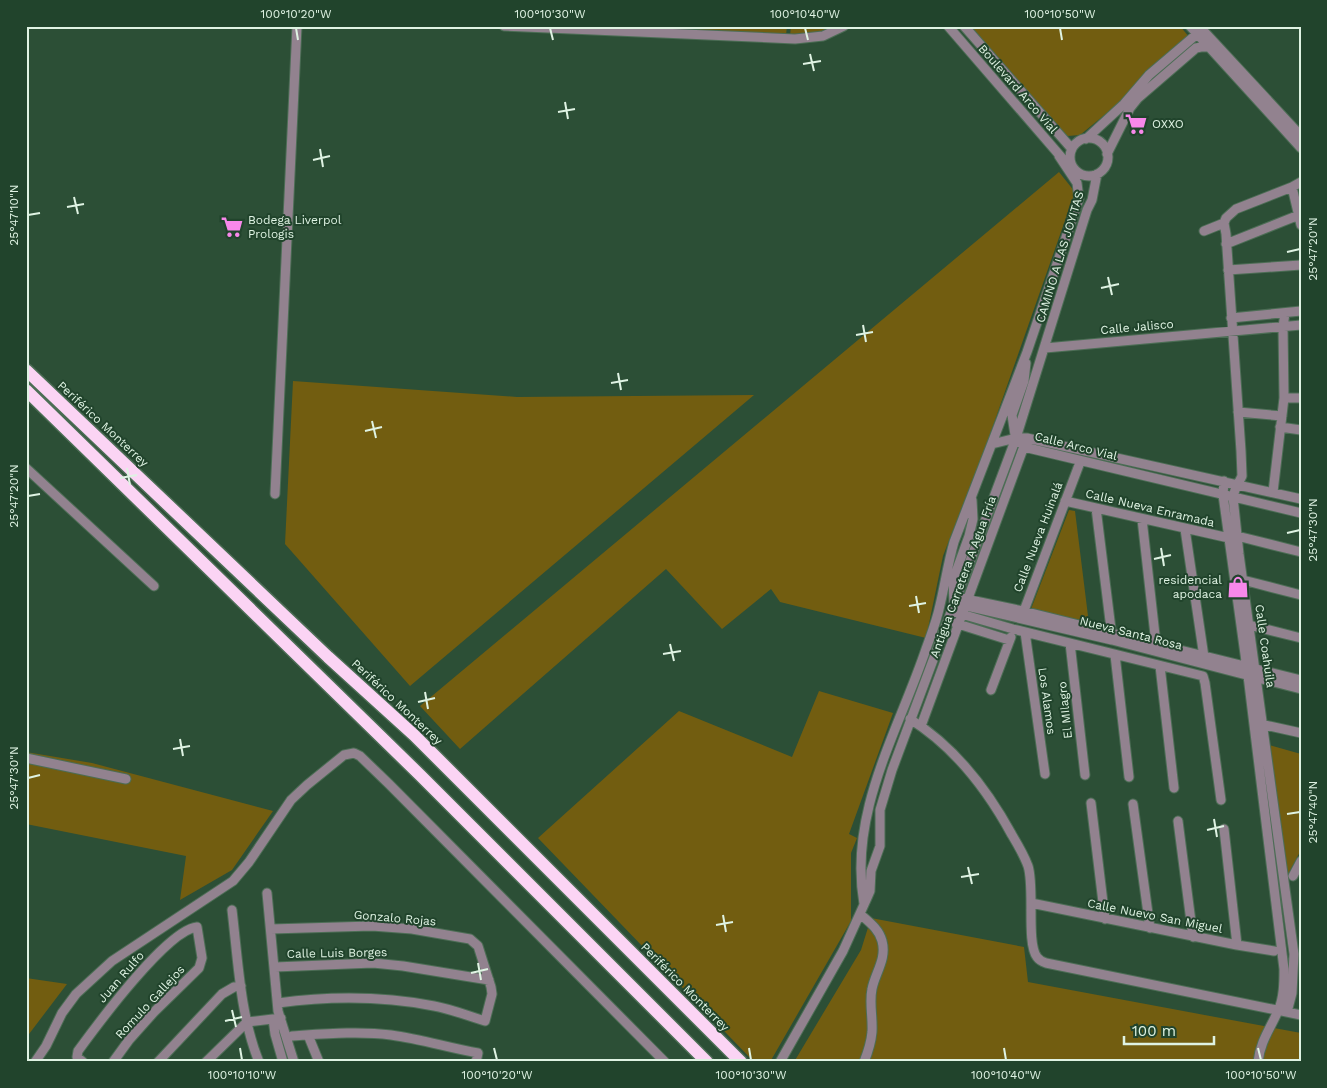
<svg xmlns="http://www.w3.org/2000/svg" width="1327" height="1088" font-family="'Work Sans',sans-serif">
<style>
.green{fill:#725d10}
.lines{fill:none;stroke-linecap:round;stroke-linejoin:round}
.minor-casing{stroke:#4c6d55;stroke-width:11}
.highway-casing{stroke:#4c6d55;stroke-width:15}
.minor{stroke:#92828f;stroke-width:9}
.highway{stroke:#fbd4f4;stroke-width:12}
.ticks{fill:none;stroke:#dff3e3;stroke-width:2}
.labels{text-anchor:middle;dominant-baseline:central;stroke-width:4;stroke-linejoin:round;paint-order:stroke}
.street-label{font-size:12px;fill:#dff3e3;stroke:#21442c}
.poi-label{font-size:12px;fill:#dff3e3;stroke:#21442c;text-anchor:start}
.neatline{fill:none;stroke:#dff3e3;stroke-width:2}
.ticks-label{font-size:12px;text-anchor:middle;fill:#dff3e3}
</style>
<rect width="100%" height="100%" fill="#2c4f36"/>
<!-- green -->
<path class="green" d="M568,26H787L786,35Z
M791,26H838L822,34L790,36Z
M971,26H1180L1189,37L1146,71L1130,94L1080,135L1068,136L1062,134L1058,129Z
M1059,172L1075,192L988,440L943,556L926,638L780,602L771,589L722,629L666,569L460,749L420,706Z
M293,381L517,397L754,395L410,686L285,544Z
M1069,510L1075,511L1089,624L1031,609Z
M819,691L893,713L849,834L857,838L851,853V921L770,1062H754L538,838L679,711L792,757Z
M1269,745L1301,754V850L1287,876Z
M26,752L92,763L273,811L232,870L180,900L186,856L26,824Z
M871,918L1024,947L1028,982L1301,1033V1062H794L861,950Z
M26,978L67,984L26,1038Z"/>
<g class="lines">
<!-- minor casing -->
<g class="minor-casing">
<path id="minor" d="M504,26L795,39L823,36L844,26
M948,26L1062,158
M964,26L1072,149
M1190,26L1301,148
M1199,26L1301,136
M1070 157a19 19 0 1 1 38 0a19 19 0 1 1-38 0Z
M1086,139L1124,104L1149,75L1197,34
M1107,154L1130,108L1138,98L1196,48L1201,47H1209
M1292,187L1301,225
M1224,223L1226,234L1241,451L1242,476L1235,490L1233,497L1239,554L1294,954L1292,993L1287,1012
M1204,231L1224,223L1226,218L1236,209L1292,187L1301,182
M1226,244L1299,215
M1228,270L1301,265
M1231,318L1301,311
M1045,348L1301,325
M1284,398H1301
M1238,412L1282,416
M1280,427L1301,430
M1015,435L1012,415L1024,381L1026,363
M1021,443L1024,447L1301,513
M992,444L1016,438H1027L1301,499
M26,468L154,586
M1224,481L1223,495L1248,676L1284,969C1284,982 1284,998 1278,1011C1270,1029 1260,1042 1258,1062
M1273,492L1284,398L1283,327L1285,313
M275,494L297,26
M972,500L973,519L969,536L953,580L954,603L1112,640L1301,689
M1065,501L1229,538
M1096,508L1112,637
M1142,519L1156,644
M1185,529L1204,657
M1237,536L1301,552
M1237,581L1243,580L1301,595
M956,597L1023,611L1301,680
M951,611L1013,629L1203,676L1205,683L1221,800
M1022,616L1079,465
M955,623L1009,640
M1249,625L1301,638
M1025,632L1045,774
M1070,643L1085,775
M1115,655L1129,777
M1160,666L1174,788
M991,690L1011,637
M910,719C955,747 987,789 1012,835C1018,845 1024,855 1028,866C1035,887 1026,943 1037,957C1039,960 1043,962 1046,963L1301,1015
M1260,724L1301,733
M921,726L1027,438
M26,758L126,779
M1091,803L1105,919
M1133,804L1150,928
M1178,821L1193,937
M1224,829L1237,945
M1293,876L1301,861
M267,893L278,1011L294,1062
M1031,903L1237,945L1274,951
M864,904C848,813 898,732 926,649C931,635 937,620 940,605C945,584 948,563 954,542L1027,352L1079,199L1077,183L1059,156
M232,910C238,960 240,1015 259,1062
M860,914C869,922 879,929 882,941C887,959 875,973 872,989C869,1003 873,1017 872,1032C871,1043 868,1052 864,1062
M271,929L372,926L412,929L470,939L478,946L491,987L492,994L485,1021C468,1016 451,1009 434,1006C382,996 330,996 278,1003
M275,967L373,963L403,966L489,980
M273,1019L275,1034L283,1062
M308,1035L319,1062
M292,1036C324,1034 359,1031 391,1035C421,1039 449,1048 478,1053L476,1062
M35,1062L46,1046L62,1013L76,994L112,961L233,881L249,862L291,800L307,785L344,755L354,753L360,756L389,784L665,1062
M83,1062L77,1057L78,1051C97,1025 167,930 197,927L202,958L199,968L154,1012L129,1040L113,1062
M158,1062L222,994L234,987L241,986
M206,1062L247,1022L281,1018
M780,1062L843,951L867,898L870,891L871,871L880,846V810L892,770L1016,438L1087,210L1092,200L1097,174"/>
</g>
<!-- highway casing -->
<g class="highway-casing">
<path id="highway" d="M26,370L328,657L414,735L741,1062
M26,390L420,775L707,1062"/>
</g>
<!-- minor -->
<use href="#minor" class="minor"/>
<!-- highway -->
<use href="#highway" class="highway"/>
</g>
<!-- ticks -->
<path class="ticks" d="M296,28L298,40M550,28L553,40M805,28L808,40M1060,28L1062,40M810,54L814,71M803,64L821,61M565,102L568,119M558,112L575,109M320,149L323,167M313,160L330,156M74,197L78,214M67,207L84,204M28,215L40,213M1287,252L1300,249M1108,277L1112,295M1101,288L1119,284M863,325L866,342M856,335L873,332M618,373L621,390M611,383L628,380M372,421L376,438M365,431L382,427M127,468L130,485M120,478L137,475M28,496L40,494M1287,533L1300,530M1161,548L1164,566M1154,559L1171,555M916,596L919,613M909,606L926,603M670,644L674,661M663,654L681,651M425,692L428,709M418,702L435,698M180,739L183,756M173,749L190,746M28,778L40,775M1287,814L1300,812M1214,819L1217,837M1207,830L1224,826M968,867L972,884M961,877L979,874M723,915L726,932M716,925L733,922M478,963L481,980M471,973L488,969M232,1010L236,1027M225,1021L242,1017M240,1048L242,1060M494,1048L497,1060M749,1048L751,1060M1004,1048L1006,1060M1258,1048L1261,1060"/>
<!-- icons -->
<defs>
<g id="supermarket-bare" transform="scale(1.725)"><path d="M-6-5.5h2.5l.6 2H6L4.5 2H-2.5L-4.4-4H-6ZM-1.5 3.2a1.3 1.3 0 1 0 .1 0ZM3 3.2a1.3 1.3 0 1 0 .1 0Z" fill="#f888ea" stroke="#21442c" stroke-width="2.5" paint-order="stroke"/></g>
<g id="shop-bare" transform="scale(1.725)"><path d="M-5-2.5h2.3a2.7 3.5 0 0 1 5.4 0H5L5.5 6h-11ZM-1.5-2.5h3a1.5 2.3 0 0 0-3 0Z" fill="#f888ea" stroke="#21442c" stroke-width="2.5" paint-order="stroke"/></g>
</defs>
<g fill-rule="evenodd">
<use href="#supermarket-bare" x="1136" y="124"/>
<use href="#supermarket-bare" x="232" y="227"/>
<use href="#shop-bare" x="1238" y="587"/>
</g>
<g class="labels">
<!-- street labels -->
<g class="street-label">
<text transform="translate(1018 89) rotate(49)">Boulevard Arco Vial</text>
<text transform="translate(1060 257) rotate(-73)">CAMINO A LAS JOYITAS</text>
<text transform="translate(1137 327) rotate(-5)">Calle Jalisco</text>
<text transform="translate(103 424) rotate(43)">Periférico Monterrey</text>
<text transform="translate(1076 446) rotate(14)">Calle Arco Vial</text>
<text transform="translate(1150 508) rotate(13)">Calle Nueva Enramada</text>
<text transform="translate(1038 537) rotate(-69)">Calle Nueva Huinalá</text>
<text transform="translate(963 577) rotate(-70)">Antigua Carretera A Agua Fría</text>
<text transform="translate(1131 633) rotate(14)">Nueva Santa Rosa</text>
<text transform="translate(1265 646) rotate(82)">Calle Coahuila</text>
<text transform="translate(1047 701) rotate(82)">Los Alamos</text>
<text transform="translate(397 702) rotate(43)">Periférico Monterrey</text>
<text transform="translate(1065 710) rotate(-96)">El MIlagro</text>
<text transform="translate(1155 916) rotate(11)">Calle Nuevo San Miguel</text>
<text transform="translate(395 918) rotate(5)">Gonzalo Rojas</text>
<text transform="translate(337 953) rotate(-1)">Calle Luis Borges</text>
<text transform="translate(121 977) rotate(-49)">Juan Rulfo</text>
<text transform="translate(685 987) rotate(45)">Periférico Monterrey</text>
<text transform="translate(150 1002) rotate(-47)">Romulo Gallejos</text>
</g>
<!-- poi labels -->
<g class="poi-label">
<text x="1152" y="124">OXXO</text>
<text x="248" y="220">Bodega Liverpol<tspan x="248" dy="14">Prologis</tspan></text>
<text x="1222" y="580" text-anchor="end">residencial<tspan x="1222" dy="14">apodaca</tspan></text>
</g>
</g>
<!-- border -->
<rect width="1327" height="1088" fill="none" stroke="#21442c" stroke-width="55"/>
<!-- scale -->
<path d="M1124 1036v8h90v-8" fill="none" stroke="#dff3e3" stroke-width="2.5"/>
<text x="1132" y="1036" font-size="15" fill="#dff3e3" stroke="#21442c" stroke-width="4" paint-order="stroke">100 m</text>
<rect x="28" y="28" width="1272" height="1032" class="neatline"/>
<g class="ticks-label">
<text x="296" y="18">100°10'20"W</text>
<text x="550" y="18">100°10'30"W</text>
<text x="805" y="18">100°10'40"W</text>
<text x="1060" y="18">100°10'50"W</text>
<text transform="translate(14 215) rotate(-90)" y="4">25°47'10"N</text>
<text transform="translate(1313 249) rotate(-90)" y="4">25°47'20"N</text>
<text transform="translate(14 496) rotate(-90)" y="4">25°47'20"N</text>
<text transform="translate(1313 530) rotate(-90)" y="4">25°47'30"N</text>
<text transform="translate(14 778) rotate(-90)" y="4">25°47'30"N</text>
<text transform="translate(1313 812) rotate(-90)" y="4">25°47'40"N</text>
<text x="242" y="1079">100°10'10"W</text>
<text x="497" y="1079">100°10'20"W</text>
<text x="751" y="1079">100°10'30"W</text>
<text x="1006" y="1079">100°10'40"W</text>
<text x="1261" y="1079">100°10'50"W</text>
</g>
</svg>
